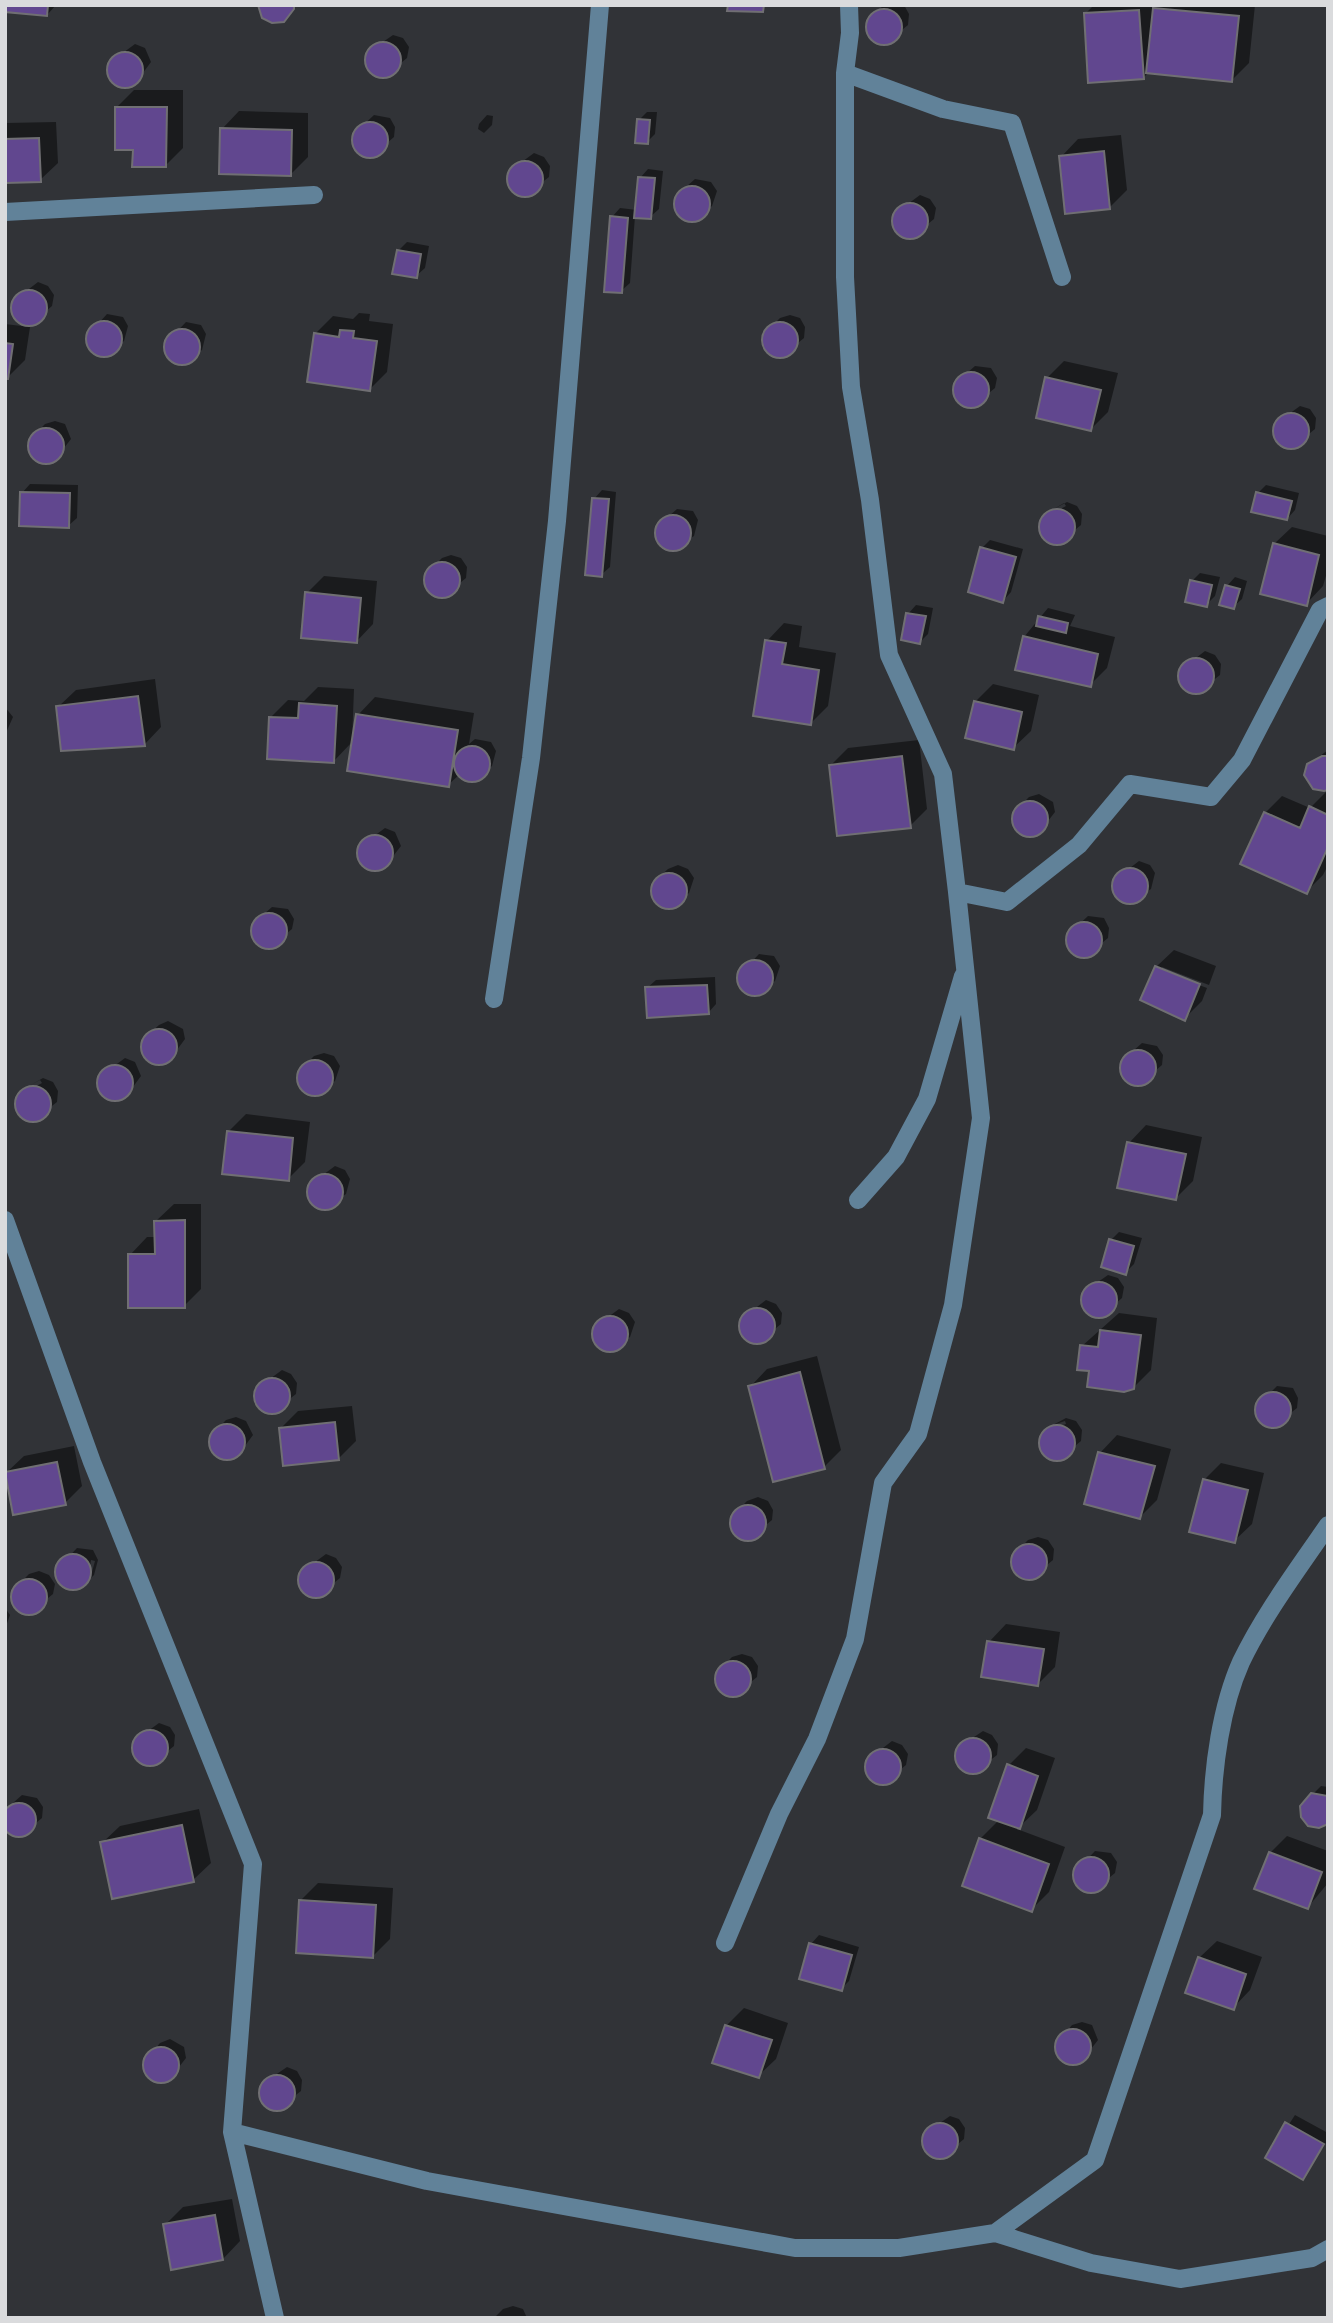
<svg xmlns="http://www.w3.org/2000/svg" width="1333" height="2323" font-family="'IBM Plex Sans',sans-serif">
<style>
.shadow{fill:#0007}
.building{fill:#61478f;stroke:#706f73;stroke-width:2}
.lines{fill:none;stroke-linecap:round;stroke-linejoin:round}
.minor{stroke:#618299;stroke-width:18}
</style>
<rect width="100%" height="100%" fill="#313337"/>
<!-- shadow -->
<path class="shadow" d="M5,5H56L47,15Z
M884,5H904L909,14L908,25L886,43L876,40L870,33L871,17Z
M1094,5H1255L1249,63L1232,80L1149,72L1143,78L1085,14Z
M393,35L403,38L409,47L407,58L385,76L376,74L367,61L370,51Z
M135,44L145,48L151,62L137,81L127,86L117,84L110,71L112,61Z
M134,90H183V148L166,165L134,148L117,107Z
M239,111L308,113V157L290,175L222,129Z
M647,112H657L655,134L647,142L639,120Z
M374,115L390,118L395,127L394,137L372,156L362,153L355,146L357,131Z
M487,115L493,116L492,125L484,133L478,129L479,124Z
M56,122L58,163L40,180L5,181V123Z
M1121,135L1127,190L1109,208L1061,157L1078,139Z
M534,153L544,157L550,166L549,177L527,194L513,189L509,180L511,170Z
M648,169L663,171L659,209L650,217L635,216L630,283L621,291L612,217L620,208L637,210L640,178Z
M695,179L711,182L717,191L712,206L693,220L684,217L677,210L678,194Z
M920,195L930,199L936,208L934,219L912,237L903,235L894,222L897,212Z
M407,242L429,246L425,268L416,276L399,250Z
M38,282L48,286L54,295L52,306L31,324L21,322L13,309L16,299Z
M359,313L370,314L369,321L393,324L387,372L370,389L315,334L333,316L353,319Z
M107,314L123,317L128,326L124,341L105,355L95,353L89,345L88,335Z
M790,315L800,318L805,327L804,338L782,356L773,354L764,341L771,327L780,318Z
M186,322L201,325L206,334L202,350L184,363L174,361L167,353L166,343Z
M5,324L30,327L25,360L8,377H5Z
M1064,361L1118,373L1108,412L1091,429L1047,378Z
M975,366L991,368L997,378L995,388L973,406L963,404L957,396L958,381Z
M1300,406L1310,409L1316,418L1315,429L1293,447L1283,445L1275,432L1278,422Z
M55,421L65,424L71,439L57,457L48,462L38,460L30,447L36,433L45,424Z
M30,484L78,485L77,518L68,526L22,493Z
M1266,485L1299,493L1295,510L1287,519L1258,493Z
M602,490L616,492L610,567L601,575L594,499Z
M1067,502L1077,506L1082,514L1081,525L1059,543L1045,538L1041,528L1044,518L1066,506L1064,503L1052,510Z
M677,509L693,511L698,520L694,536L675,549L665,547L659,540L660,524Z
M1292,527L1328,536V569L1323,586L1306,604L1274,544Z
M990,540L1023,549L1011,592L1003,601L982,548Z
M451,555L461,558L467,567L466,578L444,596L434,594L427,581L433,567L442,558Z
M1200,573L1220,577L1215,596L1206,605L1192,581Z
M324,576L377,581L373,624L356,642L307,593Z
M1235,577L1247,581L1242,599L1233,607L1227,586Z
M916,605L933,608L928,634L920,642L908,614Z
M1048,608L1075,615L1070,626L1115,637L1107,668L1090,685L1024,637Z
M784,623L802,626L799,647L836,653L828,706L811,723L767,641Z
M1205,651L1215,655L1221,664L1220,675L1198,692L1188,690L1180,677L1183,668Z
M155,679L161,727L144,745L58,707L76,690Z
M993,684L1039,695L1031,731L1013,748L975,702Z
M318,687L354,689L352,742L334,761L271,717L288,700L304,701Z
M375,697L474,713L469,744L475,739L491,742L496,751L492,766L474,780L460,774L448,785L358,715Z
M5,707L13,717L5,735Z
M919,740L927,809L910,826L831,765L848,748Z
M1328,750V787L1308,765Z
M1328,790V865L1323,875L1306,892L1265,813L1282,796L1310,808Z
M1039,794L1053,802L1055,812L1041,830L1031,835L1022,833L1014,821L1020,806L1029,797Z
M385,828L395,832L401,846L387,864L377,869L368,867L359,854L362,845Z
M1139,861L1150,865L1155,873L1151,889L1132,902L1118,897L1114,888L1117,878Z
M678,865L688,869L694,878L689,893L670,907L661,905L653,892L659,877L668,869Z
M272,907L288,909L294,919L292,929L270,947L260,945L254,938L255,922Z
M1088,916L1104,918L1109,928L1108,938L1086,956L1076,955L1068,942L1071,932Z
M1174,950L1216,966L1209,985L1162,967V971L1207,988L1202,1001L1185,1018L1156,967Z
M759,954L774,956L780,966L775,981L757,994L747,992L740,985L739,975Z
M715,977L716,1004L708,1013L647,988L656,980Z
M168,1021L183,1029L185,1039L171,1058L161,1063L151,1061L144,1048L150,1033L159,1025Z
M1142,1043L1157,1046L1163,1055L1162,1065L1140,1084L1130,1082L1123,1074L1124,1059Z
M324,1053L334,1056L340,1066L335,1081L317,1094L307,1092L299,1080L305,1065L314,1056Z
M125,1058L135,1062L141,1076L127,1095L117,1099L107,1097L100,1085L102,1075Z
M43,1078L53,1082L58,1091L57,1102L35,1119L21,1114L18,1105L20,1095L42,1083L40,1080L29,1086Z
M246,1114L310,1122L305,1162L288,1179L228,1132Z
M1146,1125L1202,1137L1193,1181L1176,1198L1129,1143Z
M335,1166L345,1170L350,1179L346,1194L327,1207L317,1205L309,1193L312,1183Z
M174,1204H201V1289L184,1306L130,1255L147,1237H156V1221Z
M1119,1232L1142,1238L1134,1264L1125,1273L1111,1240Z
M1108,1275L1118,1278L1124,1287L1122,1298L1101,1316L1091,1314L1083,1301L1085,1291Z
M766,1300L776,1304L782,1313L781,1324L759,1342L745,1337L741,1327L744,1317Z
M619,1309L629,1313L635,1322L630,1337L612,1350L602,1348L594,1336L596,1326Z
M1119,1313L1157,1318L1151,1370L1133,1388L1091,1370L1082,1346Z
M817,1356L841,1450L824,1467L750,1387L767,1369Z
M282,1370L291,1374L297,1383L296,1394L274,1411L260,1407L256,1397L259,1387Z
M1277,1386L1293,1388L1298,1398L1297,1408L1274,1426L1265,1424L1258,1416L1257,1406Z
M352,1406L356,1441L338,1459L281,1428L298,1411Z
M236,1417L246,1421L253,1435L239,1454L229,1458L219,1456L211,1444L217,1429L226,1420Z
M1066,1418L1076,1421L1082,1430L1081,1441L1059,1459L1049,1457L1041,1444L1047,1430L1066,1424L1065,1421L1053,1425Z
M1117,1435L1171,1449L1157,1500L1140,1517L1100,1453Z
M74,1446L82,1486L65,1503L6,1473L24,1456Z
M1221,1463L1264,1473L1252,1524L1234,1541L1204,1480Z
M758,1497L768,1501L773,1510L772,1520L750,1538L740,1537L732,1524L739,1509L747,1501Z
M1038,1537L1048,1540L1054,1549L1053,1560L1031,1578L1021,1576L1013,1563L1019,1549L1028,1540Z
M77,1548L93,1550L98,1560L94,1575L90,1579L95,1561L91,1560L88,1581L75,1588L65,1586L59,1579L58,1568Z
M326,1554L336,1558L342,1567L340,1578L319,1595L304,1590L300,1581L303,1571Z
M39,1571L49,1575L55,1584L53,1594L31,1612L22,1611L14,1598L20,1583L29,1574Z
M5,1608L10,1615L5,1629Z
M1006,1624L1060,1632L1055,1667L1038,1684L989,1642Z
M742,1654L752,1657L758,1666L757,1677L735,1695L725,1693L717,1680L723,1666L732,1657Z
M159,1723L170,1727L175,1735L174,1746L152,1764L138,1759L134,1750L137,1739Z
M983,1731L992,1735L998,1744L997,1755L975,1772L965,1770L957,1757L959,1747Z
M892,1741L902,1745L908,1754L906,1765L885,1782L875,1781L867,1768L870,1758Z
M1026,1748L1055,1758L1037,1810L1017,1829L1065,1847L1049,1892L1031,1910L980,1839L999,1820L1009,1765Z
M1321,1786L1328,1787V1822L1312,1795Z
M22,1795L37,1798L43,1807L42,1818L20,1836L5,1828V1810Z
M199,1809L211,1863L193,1880L102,1843L120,1826Z
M1287,1836L1328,1851V1883L1308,1907L1270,1853Z
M1095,1851L1111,1853L1117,1862L1115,1873L1093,1891L1084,1889L1077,1881L1076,1871Z
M318,1883L393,1888L390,1939L373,1956L301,1900Z
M819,1935L859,1947L849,1981L841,1989L811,1944Z
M1217,1941L1262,1957L1250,1990L1233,2008L1199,1958Z
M744,2008L788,2023L776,2059L758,2076L726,2026Z
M1082,2022L1092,2025L1098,2040L1084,2058L1069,2063L1061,2058L1057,2043L1072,2025Z
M170,2039L184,2047L186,2058L172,2076L158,2080L146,2071L145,2061L160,2043Z
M287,2067L297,2071L302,2080L301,2091L279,2108L265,2103L261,2094L268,2080Z
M1295,2115L1328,2133V2140L1303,2178L1267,2158Z
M950,2116L959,2119L965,2128L964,2139L942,2157L928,2152L924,2142L927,2132Z
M232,2199L240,2241L223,2259L165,2225L183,2207Z
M513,2306L523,2309L527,2318H494L503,2309Z"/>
<!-- building -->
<path class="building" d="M5,5H48L47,16L5,12Z
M258,5H294V9L284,22L272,23L262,18Z
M728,5H764L763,12L727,11Z
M1153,8L1239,16L1232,82L1146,73Z
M866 27a18 18 0 1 1 36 0a18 18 0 1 1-36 0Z
M1139,10L1144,79L1088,83L1084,13Z
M365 60a18 18 0 1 1 36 0a18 18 0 1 1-36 0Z
M107 70a18 18 0 1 1 36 0a18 18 0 1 1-36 0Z
M115,107H167L166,167H132L133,150H115Z
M637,119L650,120L648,144L635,143Z
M352 140a18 18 0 1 1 36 0a18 18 0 1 1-36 0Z
M220,128L292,130L291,176L219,174Z
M39,138L41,182L5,183V139Z
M1104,151L1110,209L1065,214L1059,156Z
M507 179a18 18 0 1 1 36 0a18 18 0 1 1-36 0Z
M638,177L655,178L651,219L634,218Z
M674 204a18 18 0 1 1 36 0a18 18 0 1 1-36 0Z
M892 221a18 18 0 1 1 36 0a18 18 0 1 1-36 0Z
M610,216L628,218L622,293L604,292Z
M397,250L421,254L417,278L392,274Z
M11 308a18 18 0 1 1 36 0a18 18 0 1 1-36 0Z
M86 339a18 18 0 1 1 36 0a18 18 0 1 1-36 0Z
M762 340a18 18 0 1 1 36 0a18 18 0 1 1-36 0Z
M164 347a18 18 0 1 1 36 0a18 18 0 1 1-36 0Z
M340,330L354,331L353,338L377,341L370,391L307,382L314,333L339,337Z
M5,343L13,344L8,379H5Z
M953 390a18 18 0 1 1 36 0a18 18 0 1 1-36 0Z
M1045,377L1101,390L1091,431L1036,418Z
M1273 431a18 18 0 1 1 36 0a18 18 0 1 1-36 0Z
M28 446a18 18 0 1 1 36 0a18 18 0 1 1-36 0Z
M20,492L70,493L69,528L19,526Z
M1256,492L1292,501L1287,520L1251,512Z
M592,498L609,499L602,577L585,575Z
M1039 527a18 18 0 1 1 36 0a18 18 0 1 1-36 0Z
M655 533a18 18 0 1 1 36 0a18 18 0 1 1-36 0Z
M1273,543L1319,555L1307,606L1260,594Z
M980,547L1016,557L1003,603L968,592Z
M424 580a18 18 0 1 1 36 0a18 18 0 1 1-36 0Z
M1190,580L1212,585L1207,607L1185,602Z
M1225,585L1240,589L1234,609L1219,605Z
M305,592L361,598L357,643L301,638Z
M906,613L926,616L920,644L901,640Z
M1038,616L1068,623L1066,633L1036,626Z
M1023,636L1098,654L1091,687L1015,670Z
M765,640L786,643L782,664L819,670L811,725L753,716Z
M1178 676a18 18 0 1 1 36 0a18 18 0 1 1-36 0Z
M138,696L145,746L61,751L56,706Z
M974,701L1022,712L1014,750L965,738Z
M299,703L337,706L334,763L267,759L269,717L298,718Z
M356,714L458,730L449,787L347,771Z
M454 764a18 18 0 1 1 36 0a18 18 0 1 1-36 0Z
M902,756L911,828L837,836L829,765Z
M1322,756H1328V790L1324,791L1313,789L1304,775L1307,764Z
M1012 819a18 18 0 1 1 36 0a18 18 0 1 1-36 0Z
M1309,806L1328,815V847L1307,894L1240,864L1264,812L1300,828Z
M357 853a18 18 0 1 1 36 0a18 18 0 1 1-36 0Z
M1112 886a18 18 0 1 1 36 0a18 18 0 1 1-36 0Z
M651 891a18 18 0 1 1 36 0a18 18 0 1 1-36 0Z
M251 931a18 18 0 1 1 36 0a18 18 0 1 1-36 0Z
M1066 940a18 18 0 1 1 36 0a18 18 0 1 1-36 0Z
M737 978a18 18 0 1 1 36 0a18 18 0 1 1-36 0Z
M1155,966L1200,984L1185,1021L1140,1000Z
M707,985L709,1014L647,1018L645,987Z
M141 1047a18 18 0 1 1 36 0a18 18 0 1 1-36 0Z
M1120 1068a18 18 0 1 1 36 0a18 18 0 1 1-36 0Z
M297 1078a18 18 0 1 1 36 0a18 18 0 1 1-36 0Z
M97 1083a18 18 0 1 1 36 0a18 18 0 1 1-36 0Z
M15 1104a18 18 0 1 1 36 0a18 18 0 1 1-36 0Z
M227,1131L293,1138L289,1181L222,1174Z
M1127,1142L1186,1154L1176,1200L1117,1188Z
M307 1192a18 18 0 1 1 36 0a18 18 0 1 1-36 0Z
M185,1220V1308H128V1254H155L154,1221Z
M1109,1239L1134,1246L1126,1275L1101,1267Z
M1081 1300a18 18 0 1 1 36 0a18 18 0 1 1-36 0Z
M739 1326a18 18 0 1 1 36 0a18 18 0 1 1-36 0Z
M592 1334a18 18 0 1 1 36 0a18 18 0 1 1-36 0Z
M1100,1330L1141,1335L1134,1389L1124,1392L1087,1387L1089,1371L1077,1370L1080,1345L1098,1347Z
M800,1372L825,1469L773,1482L748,1386Z
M254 1396a18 18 0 1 1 36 0a18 18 0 1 1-36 0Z
M1255 1410a18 18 0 1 1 36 0a18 18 0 1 1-36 0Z
M335,1422L339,1460L283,1466L279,1428Z
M209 1442a18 18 0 1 1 36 0a18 18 0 1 1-36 0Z
M1039 1443a18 18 0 1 1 36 0a18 18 0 1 1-36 0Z
M1098,1452L1155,1466L1140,1519L1084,1504Z
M57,1462L66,1505L13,1515L5,1472Z
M1203,1479L1248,1490L1235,1543L1189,1532Z
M730 1523a18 18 0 1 1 36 0a18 18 0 1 1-36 0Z
M1011 1562a18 18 0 1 1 36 0a18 18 0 1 1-36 0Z
M55 1572a18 18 0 1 1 36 0a18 18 0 1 1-36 0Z
M298 1580a18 18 0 1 1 36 0a18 18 0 1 1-36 0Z
M11 1597a18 18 0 1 1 36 0a18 18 0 1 1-36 0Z
M987,1641L1044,1649L1038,1686L981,1677Z
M715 1679a18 18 0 1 1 36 0a18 18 0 1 1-36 0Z
M132 1748a18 18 0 1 1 36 0a18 18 0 1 1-36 0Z
M955 1756a18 18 0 1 1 36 0a18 18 0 1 1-36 0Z
M865 1767a18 18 0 1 1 36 0a18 18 0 1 1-36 0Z
M1007,1764L1038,1776L1020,1829L988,1818Z
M1311,1793L1328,1796V1824L1319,1828L1308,1826L1301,1817L1300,1806Z
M2 1820a17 17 0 1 1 34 0a17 17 0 1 1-34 0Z
M182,1825L194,1882L112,1899L100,1842Z
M979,1838L1049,1864L1032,1912L962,1886Z
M1269,1852L1322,1872L1308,1909L1254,1889Z
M1073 1875a18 18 0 1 1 36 0a18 18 0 1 1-36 0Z
M299,1900L376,1905L373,1958L296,1953Z
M809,1943L852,1955L842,1991L799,1979Z
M1198,1957L1246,1974L1234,2010L1185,1993Z
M725,2025L772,2040L759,2078L712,2063Z
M1055 2047a18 18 0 1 1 36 0a18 18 0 1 1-36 0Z
M143 2065a18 18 0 1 1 36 0a18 18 0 1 1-36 0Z
M259 2093a18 18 0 1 1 36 0a18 18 0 1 1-36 0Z
M1285,2122L1324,2144L1303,2180L1265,2158Z
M922 2141a18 18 0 1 1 36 0a18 18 0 1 1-36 0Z
M215,2215L223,2260L171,2270L163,2224Z"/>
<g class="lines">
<!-- minor -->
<path class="minor" d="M849,5L850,33L845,73V277L851,387L870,500L889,655L943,774L957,892L1007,902L1079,845L1130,784L1211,797L1242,760L1320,610L1328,606
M845,73L943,109L1012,123L1062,277
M5,212L314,195
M494,999L531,758L557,521L600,5
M858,1200L896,1157L927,1099L963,976
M5,1220L92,1462L253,1864L232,2132L275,2318
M725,1943L779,1814L817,1739L855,1639L883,1483L918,1434L953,1305L981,1118L957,892
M232,2132L427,2181L795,2248H899L995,2233L1091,2263L1180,2279L1312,2258L1328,2249
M995,2233L1095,2160L1212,1815C1213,1767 1221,1707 1241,1662C1264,1614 1298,1569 1328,1525"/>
</g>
<!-- border -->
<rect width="1333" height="2323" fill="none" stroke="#dadbdd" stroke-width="14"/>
</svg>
